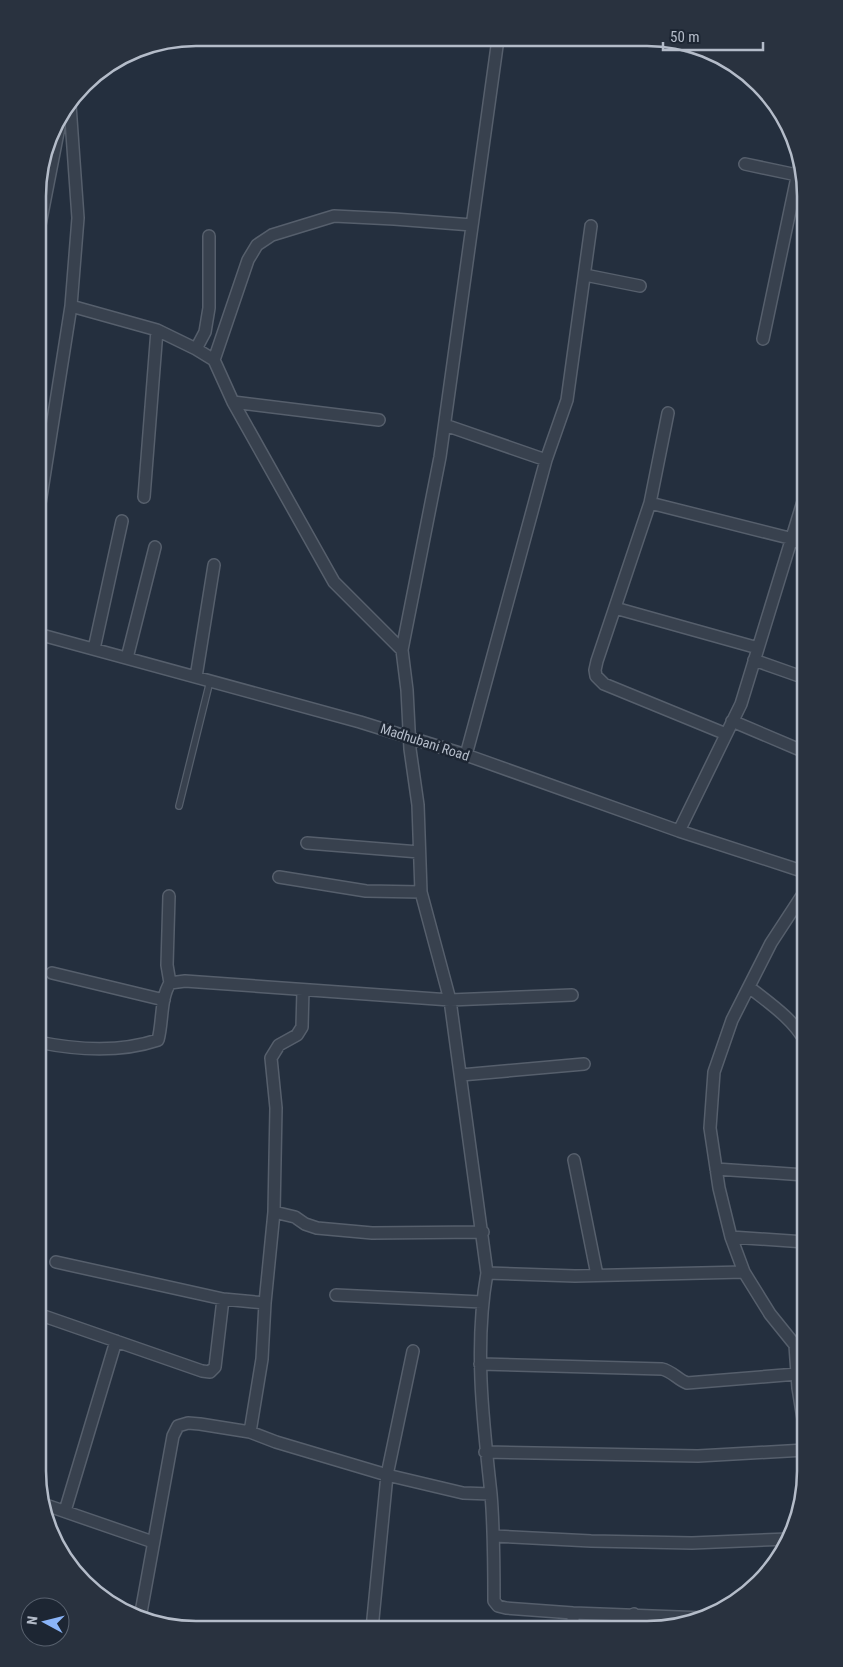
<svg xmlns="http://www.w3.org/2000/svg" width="843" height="1667" font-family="'Roboto Condensed',sans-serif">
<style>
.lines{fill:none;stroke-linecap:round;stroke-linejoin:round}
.service-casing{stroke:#565f6c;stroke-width:8}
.minor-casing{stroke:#565f6c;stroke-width:14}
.service{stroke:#38414e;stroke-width:5.5}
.minor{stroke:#38414e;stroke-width:11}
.labels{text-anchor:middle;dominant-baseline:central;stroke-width:5;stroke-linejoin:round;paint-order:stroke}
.street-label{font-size:14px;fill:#b4bcc9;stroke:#1d2633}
.rim{fill:none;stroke:#b4bcc9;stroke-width:2.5}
</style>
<rect width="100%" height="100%" fill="#242f3e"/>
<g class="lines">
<!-- service casing -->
<g class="service-casing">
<path id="service" d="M660,40L690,50L699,51
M179,806L210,681"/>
</g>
<!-- minor casing -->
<g class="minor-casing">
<path id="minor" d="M498,39L440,457L402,650L407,690L410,749L418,805L421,892L450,1000L487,1273C474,1346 483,1421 491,1494C494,1530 494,1566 494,1601L498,1606L506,1608L573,1613L705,1618
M745,164L797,175
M39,230L61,117
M585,275L640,286
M71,306L157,330L196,349L214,360L233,402L334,582L402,650
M763,339L800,163
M196,349L205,332L209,308V236
M214,360L248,260L257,245L272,235L334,216L394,219L472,225
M233,402L379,420
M668,413L650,503L597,661L595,670L596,676L604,684L726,734
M445,425L546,460
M144,497L157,330
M650,503L789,538L805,544
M38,516L71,306L78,218L70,105
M615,608L758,648
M38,634L360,722L466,755L679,831L805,872
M94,649L122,521
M127,658L155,547
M754,660L805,678
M196,677L214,565
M732,721L805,752
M466,755L546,460L567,400L591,226
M679,831L741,704L805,495
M307,843L419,852
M279,877L366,891L421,892
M169,896L167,965L170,983
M52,973L164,1000
M749,987C769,1003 792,1018 805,1041
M38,1042C77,1050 119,1053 158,1040C163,1022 160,999 170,983L185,981L450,1000L572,995
M461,1075L584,1064
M574,1160L597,1275
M716,1169L805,1175
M274,1212L295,1217L305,1224L317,1228L372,1233L483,1232
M731,1237L805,1242
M56,1262L223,1299L265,1303
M487,1273L575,1276L744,1272
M336,1295L482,1302
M38,1314L202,1371L210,1372L215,1367L223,1299
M480,1364L662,1369C672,1371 678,1380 687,1383L797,1374
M805,1431L798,1388L795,1345L770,1314L744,1272L731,1237L719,1188L710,1128L714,1072L732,1020L771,943L805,891
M250,1432L262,1359L265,1303L274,1212L276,1108L271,1058L279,1045L297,1035L302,1027L303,990
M485,1452L698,1456L805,1450
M43,1504L153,1542
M65,1511L116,1341
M494,1536L591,1541L692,1543L789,1539
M634,1614L637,1629
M140,1618L173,1436L178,1426L188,1423L200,1424L250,1432L276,1442L387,1475L463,1493L491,1494
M372,1629L387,1475L413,1351
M573,1629V1613"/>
</g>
<!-- service -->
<use href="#service" class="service"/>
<!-- minor -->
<use href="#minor" class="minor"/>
</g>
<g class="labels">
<!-- street labels -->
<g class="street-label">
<text transform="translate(425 742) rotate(18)">Madhubani Road</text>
</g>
</g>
<!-- crop -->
<path d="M0 0H843V1667H0ZM196 46H647A150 150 0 0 1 797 196V1471A150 150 0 0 1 647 1621H196A150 150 0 0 1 46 1471V196A150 150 0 0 1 196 46Z" fill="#29323f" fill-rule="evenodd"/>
<path class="rim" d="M196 46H647A150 150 0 0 1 797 196V1471A150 150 0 0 1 647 1621H196A150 150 0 0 1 46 1471V196A150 150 0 0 1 196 46Z"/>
<!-- north arrow -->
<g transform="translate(45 1622) rotate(277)"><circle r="24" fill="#1d2633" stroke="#59626f"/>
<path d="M0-4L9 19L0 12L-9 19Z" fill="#8ab4f8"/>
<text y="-8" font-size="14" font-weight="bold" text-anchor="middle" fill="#b4bcc9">N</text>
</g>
<!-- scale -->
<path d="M663 42v8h100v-8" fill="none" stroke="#b4bcc9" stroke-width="2.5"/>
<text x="670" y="42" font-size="15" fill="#b4bcc9" stroke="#1d2633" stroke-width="4" paint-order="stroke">50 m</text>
</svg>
